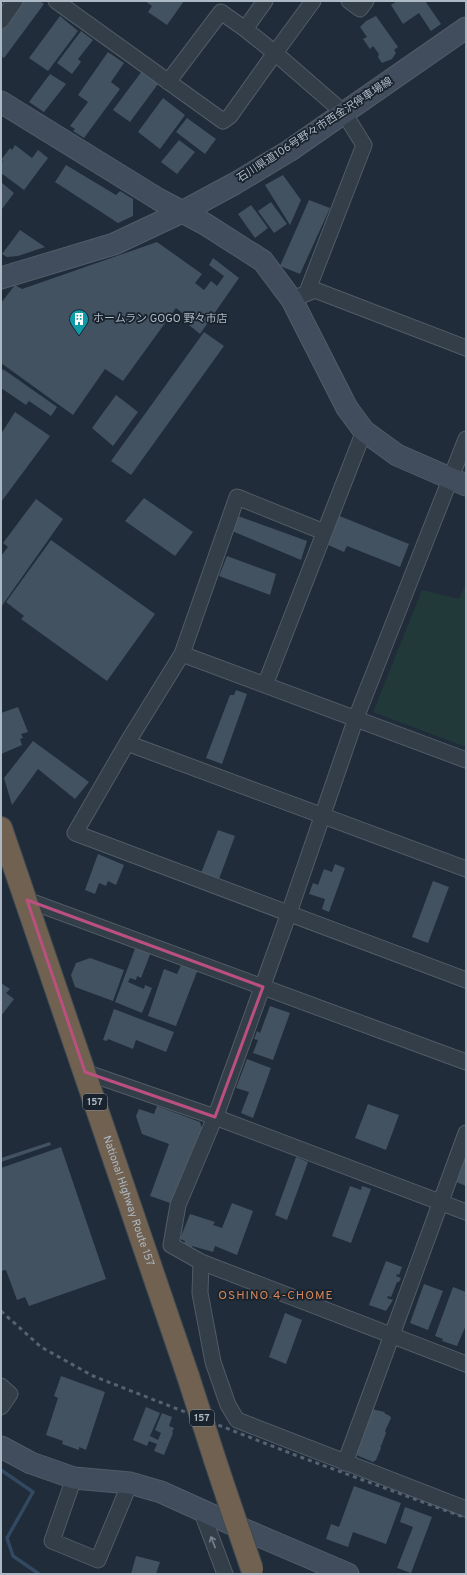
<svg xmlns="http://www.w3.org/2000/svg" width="467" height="1575" font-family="Overpass,'Noto Sans JP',sans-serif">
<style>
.green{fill:#22393a}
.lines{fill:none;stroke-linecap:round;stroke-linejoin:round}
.stream{stroke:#324961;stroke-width:3.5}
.building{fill:#425261}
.street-casing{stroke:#515c67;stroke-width:17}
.secondary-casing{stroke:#515c67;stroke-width:23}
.highway-casing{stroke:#3e4954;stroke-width:24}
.street{stroke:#333e49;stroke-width:15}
.secondary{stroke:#414d5c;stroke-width:21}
.highway{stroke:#706150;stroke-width:22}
.rail{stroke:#556271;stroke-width:3;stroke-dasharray:4 4;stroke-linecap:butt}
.highway-bridge-casing{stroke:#3e4954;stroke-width:24;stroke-linecap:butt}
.highway-bridge{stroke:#706150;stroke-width:22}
.oneway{stroke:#77828e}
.marked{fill:none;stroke:#bb5080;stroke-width:3;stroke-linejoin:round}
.labels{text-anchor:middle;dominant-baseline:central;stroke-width:3.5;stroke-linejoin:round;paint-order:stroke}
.shield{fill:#19232e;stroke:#818c98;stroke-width:1}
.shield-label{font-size:10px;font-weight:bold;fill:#aeb9c6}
.street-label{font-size:11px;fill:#aeb9c6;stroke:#19232e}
.poi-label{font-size:11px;fill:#aeb9c6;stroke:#19232e;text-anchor:start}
.neighbourhood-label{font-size:12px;letter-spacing:1px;fill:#d78557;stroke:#19232e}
</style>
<rect width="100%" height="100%" fill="#202c39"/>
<!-- green -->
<path class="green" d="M466,583V747L373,712L422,590L459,599Z"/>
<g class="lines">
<!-- stream -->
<path class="stream" d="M1,1470L33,1492L7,1538L13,1556L39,1574"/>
</g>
<!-- building -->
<path class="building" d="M21,1H40L44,4L4,58L1,56V28Z
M145,1H184L167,25L148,12L152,6Z
M397,1H425L441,24L431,31L419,13L403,24L391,5Z
M60,16L78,31L48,71L29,58Z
M376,16L398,47L394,50L396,53L392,59L382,63L378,57L379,54L373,46L370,49L363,39L367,37L360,27L366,21Z
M81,31L93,40L78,59L81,62L72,74L57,63Z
M108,52L124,63L111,82L120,89L84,138L73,131L75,129L70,126L88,102L78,95Z
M142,71L158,84L130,122L113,110Z
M50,74L66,84L44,112L29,102Z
M163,98L185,115L160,149L138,132Z
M187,118L216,139L205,154L176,132Z
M179,140L195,152L177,174L161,162Z
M15,145L32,158L38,150L48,158L24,190L1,173V164L3,161L1,160L10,148L12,150Z
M66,165L116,195L120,191L133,199V216L118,223L55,182Z
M283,175L301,200L290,225L265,185Z
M1,182L14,193L2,209L1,208Z
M309,200L330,208L300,274L280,266Z
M271,202L287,224L274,233L258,211Z
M251,205L268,228L255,238L238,214Z
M20,230L45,247L18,256L7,257L2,254Z
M157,242L202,274L195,283L204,290L211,281L217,286L224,276L209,265L213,258L239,278L200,334L189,325L192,321L176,308L123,381L105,369L73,415L1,363V303L15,285L22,289Z
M204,332L224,346L131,475L111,461Z
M3,369L57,407L51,416L29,401L26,405L1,388V372Z
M116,395L138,412L113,446L92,428Z
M15,412L50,436L1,502V434Z
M144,498L193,532L175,556L125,521Z
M36,499L63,519L1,607V556L8,547L3,543Z
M337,515L409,544L400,567L347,546L344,552L326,544Z
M238,516L307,541L301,560L232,531Z
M51,540L155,614L107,681L21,619L24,616L6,602Z
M227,556L276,574L270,595L219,576Z
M236,690L247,694L222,764L206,758L230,695H234Z
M18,707L28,732L21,734L23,738L20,739L22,745L1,754V713Z
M33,741L89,782L75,799L38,769L12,805L4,778Z
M218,830L235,836L219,879L201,873Z
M98,854L124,865L116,885L108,881L106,886L99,883L95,894L85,890Z
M335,864L345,868L329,912L322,909L325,899L309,894L313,883L318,885L324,869L332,872Z
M433,881L449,887L428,943L412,937Z
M136,946L151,952L141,978L137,976L136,980L130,978L128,982L144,989L145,985L152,988L142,1013L115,1002Z
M90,958L124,970L113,1001L75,987L71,975L76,963Z
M182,963L198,969L176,1026L148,1016L164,969L177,974Z
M1,983L10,989L6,993L14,999L1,1016Z
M270,1006L290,1013L273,1060L253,1053L258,1040L254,1039L257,1031L260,1033Z
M114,1009L174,1032L166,1052L136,1040L133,1049L108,1039L107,1041L103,1040Z
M247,1059L271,1068L253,1118L241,1113L249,1092L236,1088Z
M368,1104L399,1115L386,1150L355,1138Z
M157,1106L200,1122L203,1132L176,1205L150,1196L169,1144L142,1134L136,1116L139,1109L154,1114Z
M50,1142L51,1145L1,1162V1158Z
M61,1147L106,1279L29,1306L25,1297L17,1300L6,1270L1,1271V1168Z
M466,1150V1186L454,1181Z
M296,1157L308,1162L287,1220L275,1215Z
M350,1186L361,1190L362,1186L371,1189L351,1243L332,1236Z
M232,1203L253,1211L237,1255L215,1246L213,1252L192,1246L191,1249L183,1246L185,1241L180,1239L190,1214L215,1222L213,1225L222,1228Z
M386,1261L402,1267L399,1275L397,1274L396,1276L401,1278L399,1282H397L391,1297L388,1296L387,1298L393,1300L386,1311L369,1305Z
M424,1284L443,1291L428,1330L410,1323Z
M453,1287L466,1292V1325L457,1346L442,1341L443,1339L435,1336Z
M285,1313L302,1320L286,1364L269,1357Z
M61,1376L105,1392L86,1450L79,1447V1450L62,1444L63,1441L46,1435L58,1398L54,1396Z
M146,1407L160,1413L150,1436L158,1440L161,1433L155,1430L162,1413L172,1417L169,1426L174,1428L172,1432L173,1433L164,1455L154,1451L157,1444L149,1441L147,1446L133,1440Z
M371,1409L385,1412L384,1413L390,1416L391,1418L385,1431L386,1433L381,1446L380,1445L381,1448L376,1460L373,1462L354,1454Z
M354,1486L401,1503L386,1544L353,1532L348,1547L326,1539L331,1524L339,1527Z
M405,1507L432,1517L411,1573L397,1568L413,1527L400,1522Z
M136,1556L160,1562L156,1574H131Z"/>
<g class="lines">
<!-- street casing -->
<g class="street-casing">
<path id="street" d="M56,1L223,121L230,116L275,53L344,113L364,145L307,292
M265,1L245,29L275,53L313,1
M349,1L360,9L366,1
M1,21L15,1
M168,82L221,12L245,29
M300,296L315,290L466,348
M466,439L356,718L289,913L218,1110L178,1205L171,1245L201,1262L200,1293L213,1362L228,1405L237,1420L466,1509
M182,654L237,497L324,532
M265,685L364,431
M127,743L466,869
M466,760L182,654L127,743L75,833L466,980
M27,900L466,1062
M85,1072L215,1117L466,1212
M201,1262L466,1364
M1,1386L10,1394L1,1407
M345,1463L466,1133
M74,1478L52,1541L98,1560L130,1483
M201,1510L225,1574"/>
</g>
<!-- secondary casing -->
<g class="secondary-casing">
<path id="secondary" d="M1,102L158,199L205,224L263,261L292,300L347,408L364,431L397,455L466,485
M1,278L114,244L182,212L234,184L289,151L466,28
M1,1447L31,1463L74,1478L130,1483L161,1492L245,1530L348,1574"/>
</g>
<!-- highway casing -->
<g class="highway-casing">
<g id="highway">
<path id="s1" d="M1,828L188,1376"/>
<path d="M215,1460L227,1496"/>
</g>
</g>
<!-- street -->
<use href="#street" class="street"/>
<!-- secondary -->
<use href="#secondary" class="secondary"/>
<!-- highway -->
<use href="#highway" class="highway"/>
<!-- rail -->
<path class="rail" d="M1,1311L41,1347L93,1376L295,1455L466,1518"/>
<!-- highway-bridge casing -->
<g class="highway-bridge-casing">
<path id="highway-bridge" d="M188,1376L215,1460
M227,1496L252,1569"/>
</g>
<!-- highway-bridge -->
<use href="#highway-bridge" class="highway-bridge"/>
</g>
<!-- one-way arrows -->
<defs><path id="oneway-shaft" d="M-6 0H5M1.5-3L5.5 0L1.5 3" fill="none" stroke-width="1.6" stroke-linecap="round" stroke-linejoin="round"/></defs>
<use class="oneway" href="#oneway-shaft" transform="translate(213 1542) rotate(-111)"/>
<!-- marked area -->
<path class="marked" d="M27,900L263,987L215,1117L85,1072Z"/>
<!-- icons -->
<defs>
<g id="building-pin" transform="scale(1)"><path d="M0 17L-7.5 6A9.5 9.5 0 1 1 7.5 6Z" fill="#0f9aa8" stroke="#19232e"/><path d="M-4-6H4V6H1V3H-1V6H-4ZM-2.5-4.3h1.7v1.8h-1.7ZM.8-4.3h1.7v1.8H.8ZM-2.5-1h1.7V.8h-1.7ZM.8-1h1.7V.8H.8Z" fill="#fff"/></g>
</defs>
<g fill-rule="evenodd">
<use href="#building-pin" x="79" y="319"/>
</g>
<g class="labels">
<!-- shield labels -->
<g class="shield">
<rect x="83" y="1094" width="24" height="16" rx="3"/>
<rect x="190" y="1410" width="24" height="16" rx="3"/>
</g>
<g class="shield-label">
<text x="95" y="1102">157</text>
<text x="202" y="1418">157</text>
</g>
<!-- street labels -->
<g class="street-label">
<text transform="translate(315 130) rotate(-33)">石川県道106号野々市西金沢停車場線</text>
<text stroke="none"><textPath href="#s1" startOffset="394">National Highway Route 157</textPath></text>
</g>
<!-- poi labels -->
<g class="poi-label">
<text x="93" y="319">ホームラン GOGO 野々市店</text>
</g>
<!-- neighbourhood labels -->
<g class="neighbourhood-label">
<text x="276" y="1296">OSHINO 4-CHOME</text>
</g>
</g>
<!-- border -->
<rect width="467" height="1575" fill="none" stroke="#aeb9c6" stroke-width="4"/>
</svg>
